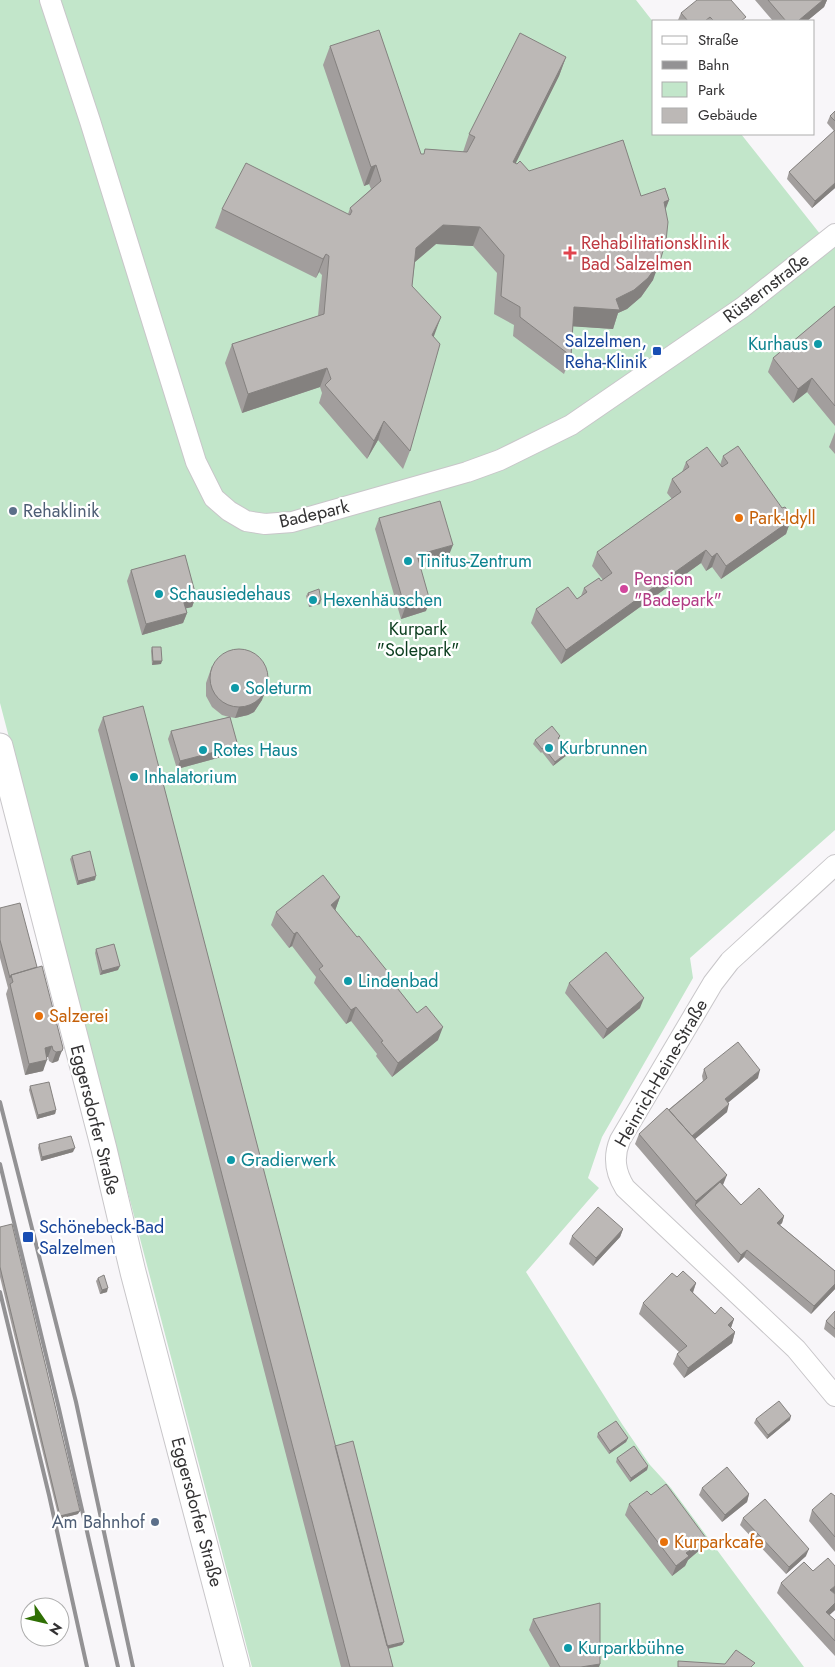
<svg xmlns="http://www.w3.org/2000/svg" width="835" height="1667" font-family="Jost,sans-serif">
<style>
.green{fill:#c2e6ca}
.lines{fill:none;stroke-linecap:round;stroke-linejoin:round}
.minor-casing{stroke:#c8c6c9;stroke-width:22}
.tertiary-casing{stroke:#c8c6c9;stroke-width:27}
.minor{stroke:#fff;stroke-width:20}
.tertiary{stroke:#fff;stroke-width:25}
.rail{stroke:#939294;stroke-width:4}
.wall{fill:#a29e9d}
.shaded-wall{fill:#84817f}
.building{fill:#bcb8b6;stroke:#84817f}
.health-dot{fill:#e0444e;stroke:#fff;stroke-width:2}
.culture-dot{fill:#0f9aa8;stroke:#fff;stroke-width:2}
.transit-dot{fill:#1a4fb4;stroke:#fff;stroke-width:2}
.service-dot{fill:#5c6f8a;stroke:#fff;stroke-width:2}
.food-dot{fill:#e8710a;stroke:#fff;stroke-width:2}
.hotel-dot{fill:#d1479c;stroke:#fff;stroke-width:2}
.labels{text-anchor:middle;dominant-baseline:central;stroke-width:4.5;stroke-linejoin:round;paint-order:stroke}
.health-label{font-size:18px;fill:#be3a42;stroke:#fff;text-anchor:start}
.street-label{font-size:18px;fill:#333233;stroke:#fff}
.transit-label{font-size:18px;fill:#164399;stroke:#fff;text-anchor:end}
.culture-label{font-size:18px;fill:#0d838f;stroke:#fff;text-anchor:start}
.service-label{font-size:18px;fill:#4e5e75;stroke:#fff;text-anchor:start}
.food-label{font-size:18px;fill:#c56008;stroke:#fff;text-anchor:start}
.hotel-label{font-size:18px;fill:#b23c85;stroke:#fff;text-anchor:start}
.park-label{font-size:18px;fill:#0b3d1e;stroke:#fff}
</style>
<rect width="100%" height="100%" fill="#f8f6f9"/>
<!-- green -->
<path class="green" d="M0,0H636L654,23V134H741L828,244L835,239V830L690,958L693,978L602,1137L588,1178L599,1188L526,1272L622,1424L650,1465L671,1488L804,1667H252L0,703Z"/>
<g class="lines">
<!-- minor casing -->
<g class="minor-casing">
<path id="minor" d="M50,0L90,121L196,462L214,498L229,511L246,521L265,524L292,522L467,472L500,460L571,425L743,307L835,234
M835,865L730,961L713,983L620,1140C613,1157 615,1172 625,1188L796,1349L835,1396"/>
</g>
<!-- tertiary casing -->
<g class="tertiary-casing">
<path id="tertiary" d="M0,746L104,1149L133,1272L237,1667"/>
</g>
<!-- minor -->
<use href="#minor" class="minor"/>
<!-- tertiary -->
<use href="#tertiary" class="tertiary"/>
<!-- rail -->
<path class="rail" d="M0,1102L76,1402L133,1667
M0,1164L59,1409L118,1667
M0,1292L49,1495L87,1667"/>
</g>
<!-- wall -->
<path class="wall" d="M755,0H827L824,7L807,21H773Z
M681,13L744,21H679L678,20Z
M330,46L421,154H424L425,149L463,152L469,134L566,57L559,76L515,163L529,171L641,196L669,200L665,209L653,280L641,297L627,309L618,313L613,329L573,326L571,356L564,374L513,336L514,325L494,314L497,273L473,246L436,244L415,262L412,286L434,337L410,451L403,469L378,440L367,459L319,403L322,393L320,387L242,413L225,363L232,344L318,316L322,275L319,272L316,278L215,228L222,209L348,214L350,208L371,189L369,184L364,186L323,65Z
M835,111V188L812,208L787,179L789,172L834,131L827,123L830,116Z
M835,306V426L807,392L793,403L768,372L773,358Z
M835,432V454L829,447Z
M723,456L791,520L786,534L721,579L712,567L706,571L701,563L561,664L531,623L536,609L577,599L581,596L584,588L603,580L592,566L597,552L672,499L667,493L672,479L682,472L686,462L720,465Z
M379,518L449,555L420,564L426,611L401,619L375,529Z
M131,570L196,596L192,607L186,608L187,613L183,623L142,635L127,581Z
M308,593L320,604L309,607L306,596Z
M152,647L161,664L152,665L151,651Z
M212,666L262,700L254,712L248,715L235,718L230,717L236,753L177,769L168,739L171,731L229,717L222,715L212,707L206,696V683Z
M103,717L335,1446L404,1642L402,1645L388,1649L393,1667H341L98,730Z
M560,736L559,739L567,755L553,766L542,752L541,753L533,744L535,740Z
M72,856L95,880L77,885L70,859Z
M340,897L335,910L357,937L392,977L391,980L438,1040L392,1077L376,1056L377,1054L351,1021L346,1024L314,983L316,977L292,946L289,948L271,925L276,912Z
M0,908L59,1059L58,1061L52,1063L49,1061L48,1057H46L43,1071L25,1075L6,994L8,988L0,958Z
M96,949L118,970L100,975L95,953Z
M569,983L640,1008L603,1039L565,993Z
M704,1069L758,1078L728,1102L727,1112L695,1139L723,1186L741,1205L784,1216L782,1223L780,1225L835,1271V1289L811,1314L744,1257L738,1263L693,1212L635,1144L639,1134L703,1081L702,1076Z
M30,1086L56,1110L55,1114L37,1119L29,1090Z
M39,1144L73,1152L41,1161L38,1148Z
M0,1227L78,1514L59,1519L0,1277Z
M623,1229L620,1237L593,1266L569,1244L572,1236Z
M677,1277L696,1283L693,1293L715,1314L734,1319L731,1328L735,1332L732,1343L684,1378L673,1364L677,1354L679,1352L639,1314L643,1303Z
M98,1278L107,1292L100,1294L96,1281Z
M835,1311V1338L824,1329L826,1321Z
M756,1419L790,1420L767,1439L754,1423Z
M598,1433L628,1438L626,1442L609,1454L597,1437Z
M617,1458L648,1466L647,1470L630,1482L616,1462Z
M702,1488L749,1494L747,1502L722,1522L699,1495Z
M651,1495L706,1538L702,1548L688,1560L685,1566L672,1576L625,1515L629,1504Z
M835,1496V1552L809,1521L812,1510Z
M743,1518L806,1556L786,1574L740,1525Z
M813,1571L835,1610L829,1615L835,1620V1656L777,1593L781,1583Z
M533,1619L600,1664L599,1667H550L529,1630Z"/>
<!-- shaded-wall -->
<path class="shaded-wall" d="M823,0H827L824,7L807,21H798Z
M566,57L559,76L507,181L513,162Z
M376,165L369,184L364,186L371,167Z
M835,183V188L812,208L815,201Z
M669,200L662,219L664,202Z
M443,225L480,227L473,246L436,244L409,267L416,248Z
M326,254L319,272L316,278L323,259Z
M660,261L653,280L641,297L627,309L618,313L613,329L567,326L574,307L616,299Z
M441,317L434,336L425,354L432,335Z
M327,368L320,387L242,413L248,394Z
M812,378L807,392L793,403L798,389Z
M384,421L378,440L367,459L374,441Z
M792,516L786,534L721,579L726,566Z
M453,545L449,555L413,566L417,555Z
M706,550L701,563L561,664L566,650Z
M717,553L712,567L706,571L712,557Z
M196,596L192,607L179,610L183,600Z
M321,600L320,604L309,607L311,603Z
M430,601L426,611L401,619L405,608Z
M187,613L183,623L142,635L146,624Z
M153,661H162L161,664L152,665Z
M266,690L262,700L254,712L248,715L235,718L239,707Z
M238,746L236,753L177,769L180,761Z
M569,751L567,755L553,766L555,762Z
M96,876L95,880L77,885L78,881Z
M340,897L335,911L331,905Z
M297,932L292,946L289,948L294,934Z
M120,966L118,970L100,975L102,971Z
M644,998L640,1008L603,1039L607,1029Z
M356,1007L351,1021L346,1024L351,1010Z
M443,1027L438,1040L392,1077L398,1063Z
M52,1046L48,1057L41,1059L45,1048Z
M63,1048L58,1061L52,1063L56,1052Z
M47,1060L43,1071L25,1075L29,1064Z
M760,1070L758,1078L723,1107L725,1099Z
M729,1104L727,1112L687,1146L690,1138Z
M56,1110L55,1114L37,1119L38,1115Z
M75,1148L73,1152L41,1161L42,1157Z
M727,1175L723,1185L695,1205L696,1201Z
M784,1216L782,1223L774,1230L777,1223Z
M623,1229L620,1237L593,1266L596,1258Z
M747,1250L744,1257L738,1263L741,1255Z
M696,1283L692,1294L690,1290Z
M835,1284V1289L811,1314L814,1306Z
M108,1288L107,1292L100,1294L102,1290Z
M734,1319L730,1330L728,1325Z
M735,1332L732,1343L684,1378L688,1368Z
M791,1416L790,1420L767,1439L768,1435Z
M628,1438L626,1442L609,1454L610,1451Z
M648,1466L647,1470L630,1482L631,1478Z
M749,1494L747,1502L722,1522L725,1515Z
M80,1511L78,1514L59,1519L60,1516Z
M706,1538L702,1548L688,1560L685,1566L672,1576L676,1566L686,1553Z
M809,1549L806,1556L786,1574L789,1567Z
M835,1586V1594L830,1590Z
M835,1603V1610L822,1622L826,1612Z
M404,1642L402,1645L382,1650L383,1647Z
M600,1664L599,1667H581Z"/>
<!-- building -->
<path class="building" d="M697,0H731L746,17L741,21H714L710,17L705,21H688L681,13Z
M768,0H823L798,21H786Z
M379,30L421,154H424L425,149L467,152L475,137L469,134L520,33L566,57L513,162L517,164L520,161L529,171L623,140L641,196L665,188L669,200L664,202L668,222L666,241L660,261L648,278L634,290L616,299L620,310L574,307L571,356L520,317V307L501,296L504,255L480,227L443,225L416,248L412,286L441,317L432,335L440,344L410,451L384,421L374,441L325,385L331,379L327,368L248,394L232,344L324,314L329,256L326,254L323,259L222,209L246,163L350,215L352,211L350,208L381,181L376,165L371,167L330,46Z
M835,111V121L830,116Z
M835,130V183L815,201L789,172Z
M835,306V406L812,378L798,389L773,358Z
M738,446L782,508L785,507L792,516L789,518L791,520L726,566L717,553L712,557L706,550L566,650L536,609L568,587L577,599L587,592L584,588L599,578L601,581L612,573L597,552L681,492L672,479L689,467L686,462L707,447L722,467L728,463L723,456Z
M440,501L453,545L417,555L430,601L405,608L379,518Z
M185,555L196,596L183,600L187,613L146,624L131,570Z
M319,589L321,600L311,603L308,593Z
M152,647H161L162,661H153Z
M210 678a29 29 0 1 1 58 0a29 29 0 1 1-58 0Z
M143,706L393,1667H350L103,717Z
M230,717L238,746L180,761L171,731Z
M552,726L560,736L558,738L569,751L555,762L544,748L542,749L535,740Z
M90,851L96,876L78,881L72,856Z
M323,875L340,897L331,905L357,937L359,936L392,977L390,979L417,1013L426,1006L443,1027L398,1063L381,1042L383,1041L356,1007L351,1010L319,969L323,966L297,932L294,934L276,912Z
M20,903L37,967L11,975L10,978L0,940V908Z
M114,944L120,966L102,971L96,949Z
M606,952L644,998L607,1029L569,983Z
M42,966L63,1048L62,1051L56,1052L53,1050L52,1046L45,1048L47,1060L29,1064L10,984L13,982L11,975Z
M738,1042L760,1070L725,1099L729,1104L692,1136L669,1110L707,1078L704,1069Z
M49,1082L56,1110L38,1115L30,1086Z
M667,1108L727,1175L696,1201L639,1134Z
M71,1136L75,1148L42,1157L39,1144Z
M720,1182L741,1205L759,1188L784,1216L777,1223L835,1271V1284L814,1306L747,1250L741,1255L695,1205Z
M598,1207L623,1229L596,1258L572,1236Z
M12,1224L80,1511L60,1516L0,1267V1227Z
M683,1271L696,1283L690,1290L715,1314L721,1307L734,1319L728,1325L735,1332L688,1368L677,1354L687,1346L643,1303L672,1273L677,1277Z
M104,1275L108,1288L102,1290L98,1278Z
M835,1311V1329L826,1321Z
M779,1401L791,1416L768,1435L756,1419Z
M616,1421L628,1438L610,1451L598,1433Z
M353,1441L404,1642L387,1646L335,1446Z
M634,1446L648,1466L631,1478L617,1458Z
M727,1467L749,1494L725,1515L702,1488Z
M666,1484L706,1538L686,1553L689,1556L676,1566L629,1504L647,1491L651,1495Z
M831,1493L835,1496V1537L812,1510Z
M765,1499L809,1549L789,1567L743,1518Z
M828,1558L835,1566V1586L830,1590L835,1594V1603L826,1612L835,1620V1641L781,1583L804,1562L813,1571Z
M600,1603V1664L581,1667H560L533,1619Z
M736,1650L755,1663L751,1667H678V1661L725,1664Z"/>
<!-- markers -->
<path class="health-dot" d="M567.5 245.5h5v5h5v5h-5v5h-5v-5h-5v-5h5z"/>
<g class="culture-dot">
<circle cx="818" cy="344" r="5"/>
<circle cx="408" cy="561" r="5"/>
<circle cx="159" cy="594" r="5"/>
<circle cx="313" cy="600" r="5"/>
<circle cx="235" cy="688" r="5"/>
<circle cx="549" cy="748" r="5"/>
<circle cx="203" cy="750" r="5"/>
<circle cx="134" cy="777" r="5"/>
<circle cx="348" cy="981" r="5"/>
<circle cx="231" cy="1160" r="5"/>
<circle cx="568" cy="1648" r="5"/>
</g>
<g class="transit-dot">
<rect x="652" y="346" width="10" height="10" rx="2.5"/>
<rect x="22" y="1231" width="12" height="12" rx="2.5"/>
</g>
<g class="service-dot">
<circle cx="13" cy="511" r="5"/>
<circle cx="155" cy="1522" r="5"/>
</g>
<g class="food-dot">
<circle cx="739" cy="518" r="5"/>
<circle cx="39" cy="1016" r="5"/>
<circle cx="664" cy="1542" r="5"/>
</g>
<circle class="hotel-dot" cx="624" cy="589" r="5"/>
<g class="labels">
<!-- health labels -->
<g class="health-label">
<text x="581" y="243">Rehabilitationsklinik<tspan x="581" dy="21">Bad Salzelmen</tspan></text>
</g>
<!-- street labels -->
<g class="street-label">
<text transform="translate(766 288) rotate(-37)">Rüsternstraße</text>
<text transform="translate(314 514) rotate(-13)">Badepark</text>
<text transform="translate(661 1073) rotate(-60)">Heinrich-Heine-Straße</text>
<text transform="translate(95 1120) rotate(76)">Eggersdorfer Straße</text>
<text transform="translate(197 1512) rotate(75)">Eggersdorfer Straße</text>
</g>
<!-- transit labels -->
<g class="transit-label">
<text x="647" y="341">Salzelmen,<tspan x="647" dy="21">Reha-Klinik</tspan></text>
<text x="39" y="1227" text-anchor="start">Schönebeck-Bad<tspan x="39" dy="21">Salzelmen</tspan></text>
</g>
<!-- culture labels -->
<g class="culture-label">
<text x="808" y="344" text-anchor="end">Kurhaus</text>
<text x="418" y="561">Tinitus-Zentrum</text>
<text x="169" y="594">Schausiedehaus</text>
<text x="323" y="600">Hexenhäuschen</text>
<text x="245" y="688">Soleturm</text>
<text x="559" y="748">Kurbrunnen</text>
<text x="213" y="750">Rotes Haus</text>
<text x="144" y="777">Inhalatorium</text>
<text x="358" y="981">Lindenbad</text>
<text x="241" y="1160">Gradierwerk</text>
<text x="578" y="1648">Kurparkbühne</text>
</g>
<!-- service labels -->
<g class="service-label">
<text x="23" y="511">Rehaklinik</text>
<text x="145" y="1522" text-anchor="end">Am Bahnhof</text>
</g>
<!-- food labels -->
<g class="food-label">
<text x="749" y="518">Park-Idyll</text>
<text x="49" y="1016">Salzerei</text>
<text x="674" y="1542">Kurparkcafe</text>
</g>
<!-- hotel labels -->
<g class="hotel-label">
<text x="634" y="579">Pension<tspan x="634" dy="21">"Badepark"</tspan></text>
</g>
<!-- park labels -->
<g class="park-label">
<text x="418" y="629">Kurpark<tspan x="418" dy="21">"Solepark"</tspan></text>
</g>
</g>
<!-- legend -->
<rect x="652" y="20" width="162" height="115" fill="#ffffff" stroke="#adadad"/>
<rect x="662" y="36" width="25" height="8" fill="#ffffff" stroke="#adadad"/>
<text x="698" y="45" font-size="15" fill="#333233">Straße</text>
<rect x="662" y="61" width="25" height="8" fill="#939294" stroke="#adadad"/>
<text x="698" y="70" font-size="15" fill="#333233">Bahn</text>
<rect x="662" y="82" width="25" height="15" fill="#c2e6ca" stroke="#adadad"/>
<text x="698" y="95" font-size="15" fill="#333233">Park</text>
<rect x="662" y="108" width="25" height="15" fill="#bcb8b6" stroke="#adadad"/>
<text x="698" y="120" font-size="15" fill="#333233">Gebäude</text>
<!-- north arrow -->
<g transform="translate(45 1622) rotate(124)"><circle r="24" fill="#ffffff" stroke="#adadad"/>
<path d="M0-4L9 19L0 12L-9 19Z" fill="#2f6f04"/>
<text y="-8" font-size="14" font-weight="bold" text-anchor="middle" fill="#333233">N</text>
</g>
</svg>
